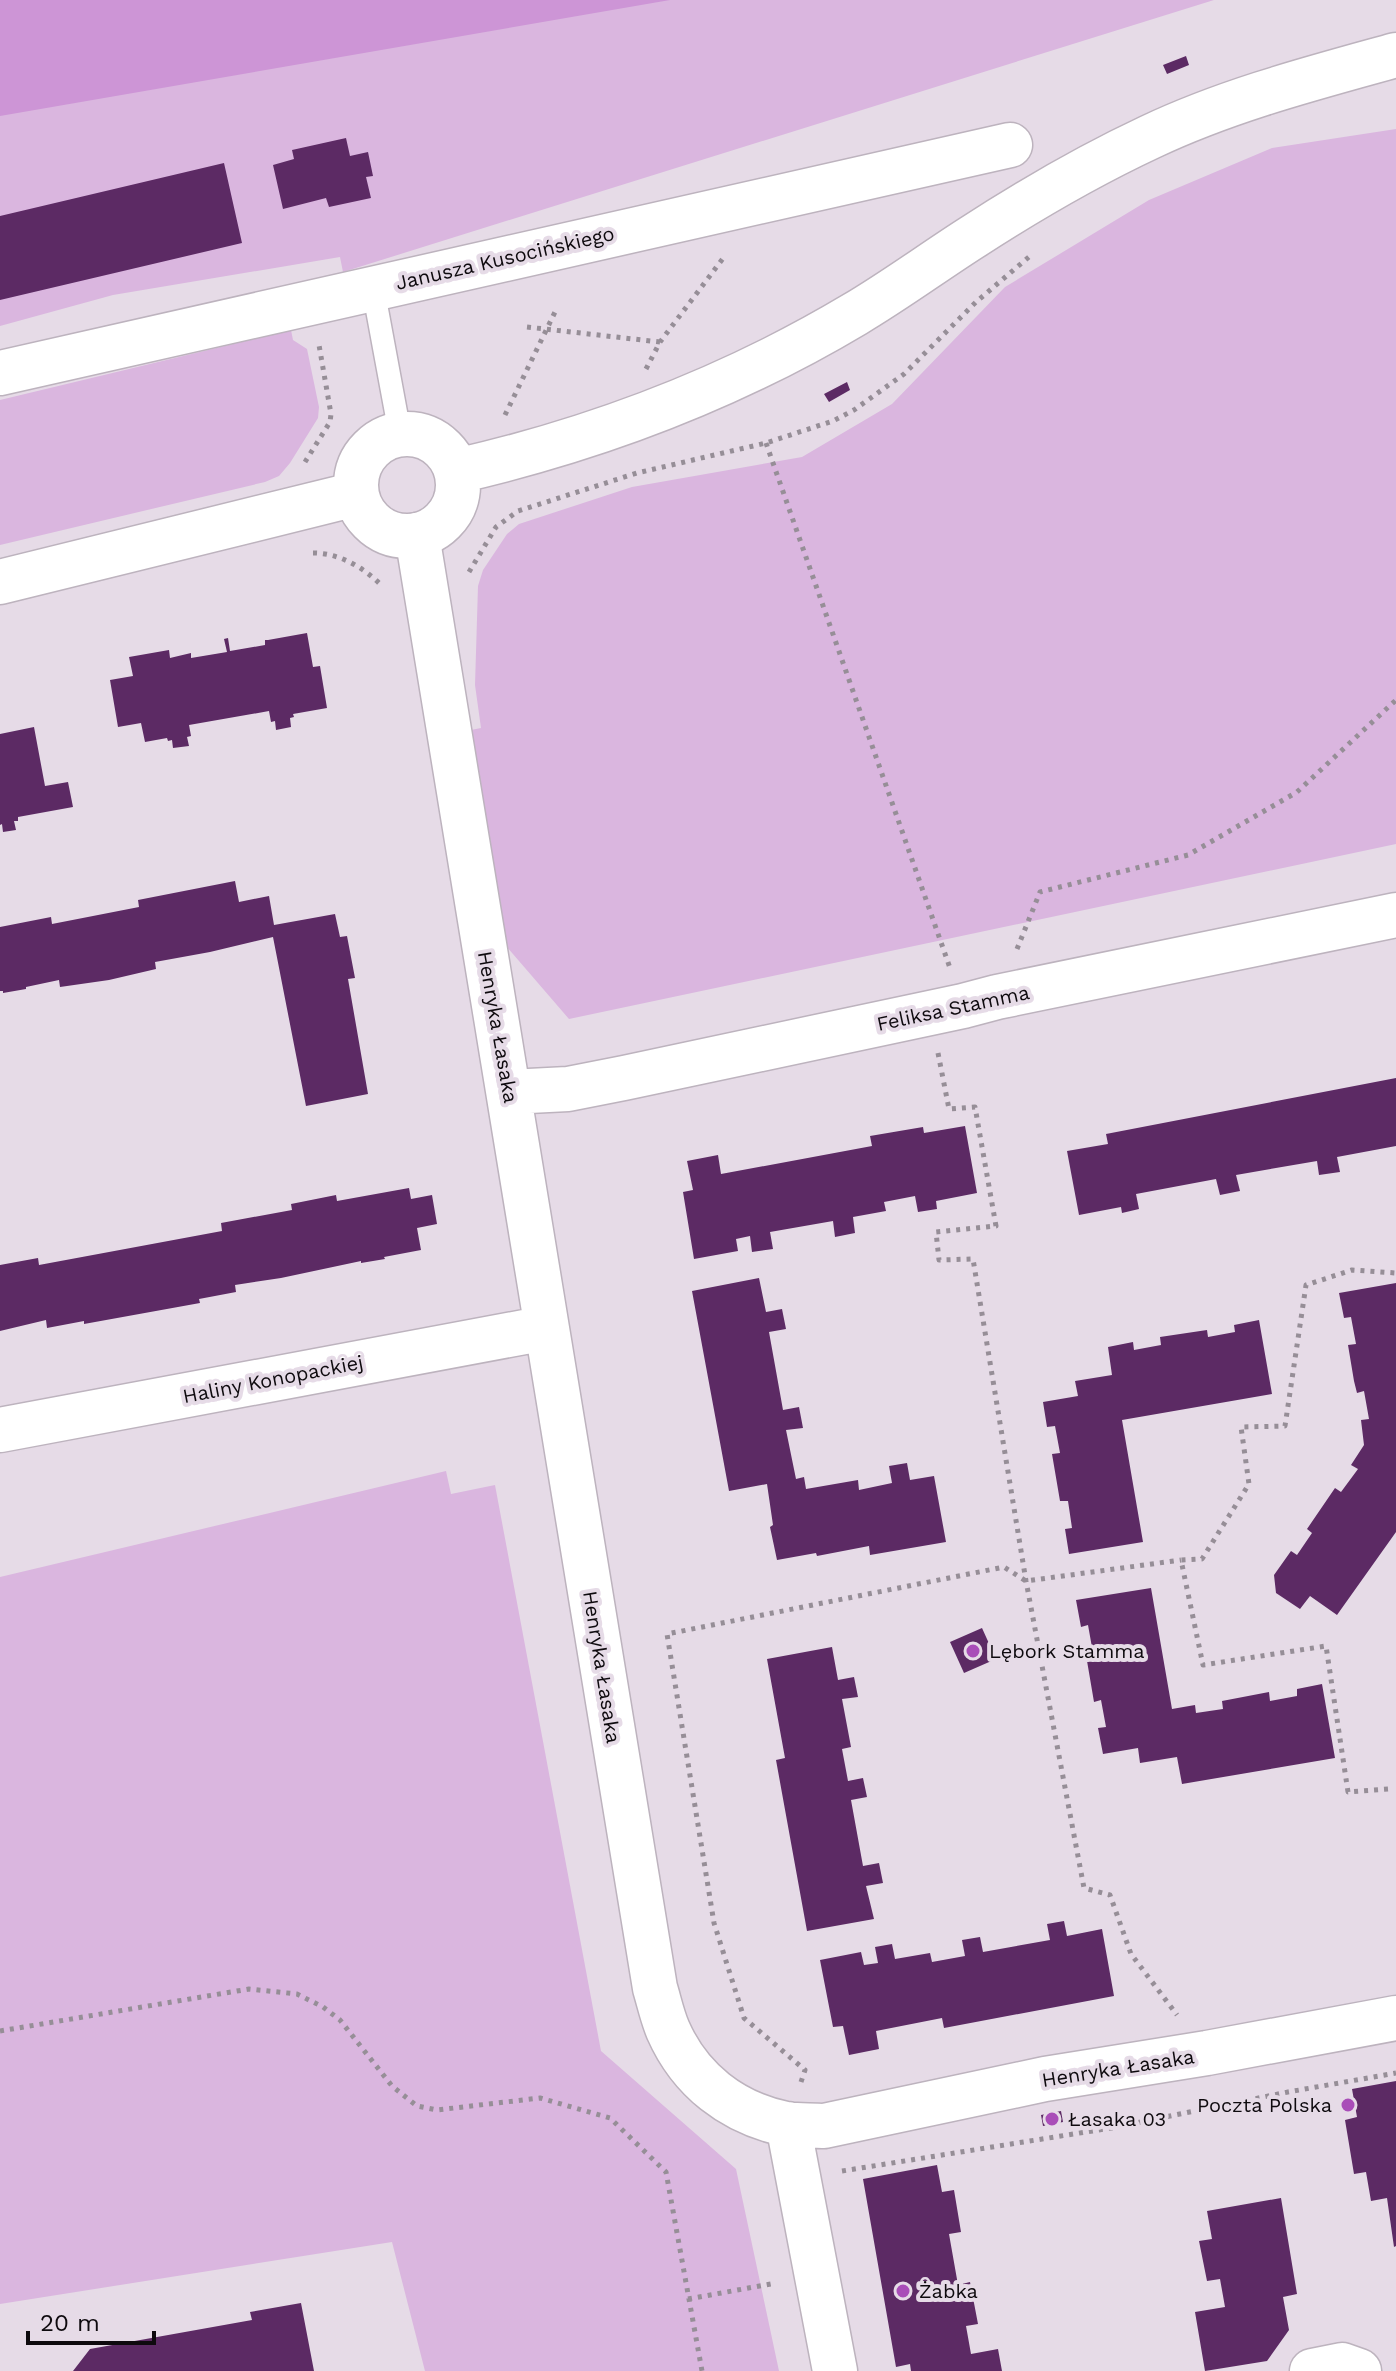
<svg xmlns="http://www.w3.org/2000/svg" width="1396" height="2371" font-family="'Work Sans',sans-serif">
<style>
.green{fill:#dab6df}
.forest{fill:#cd95d6}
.building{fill:#5c2a64}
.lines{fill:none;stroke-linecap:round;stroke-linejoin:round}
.service-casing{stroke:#bdb3be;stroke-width:25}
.minor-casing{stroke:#bdb3be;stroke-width:47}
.tertiary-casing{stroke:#bdb3be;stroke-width:47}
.path{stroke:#968e97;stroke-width:5;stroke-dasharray:4 6;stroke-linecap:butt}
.service{stroke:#fff;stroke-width:22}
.minor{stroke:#fff;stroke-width:44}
.tertiary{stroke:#fff;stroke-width:44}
.poi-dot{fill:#a94db8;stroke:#e6dbe7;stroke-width:3}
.labels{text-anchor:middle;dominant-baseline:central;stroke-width:8;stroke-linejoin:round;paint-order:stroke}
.street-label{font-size:20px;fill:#0e0a0e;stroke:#e6dbe7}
.poi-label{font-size:20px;fill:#0e0a0e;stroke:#e6dbe7;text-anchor:start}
</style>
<rect width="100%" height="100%" fill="#e6dbe7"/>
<!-- green -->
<path class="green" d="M655,0H1214L343,272L340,257L113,295L0,326V115Z
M1396,129V844L569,1019L501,940L471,730L481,728L475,685L478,586L483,570L507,534L519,524L632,487L802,457L892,404L1005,287L1149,200L1272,148Z
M291,330L293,340L307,349L319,407L318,418L290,463L279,476L265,482L0,545V400Z
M446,1471L451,1494L495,1485L601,2051L736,2169L779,2371H425L392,2242L0,2304V1577Z"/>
<!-- forest -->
<path class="forest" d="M0,0H670L0,116Z"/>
<!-- building -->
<path class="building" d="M1186,56L1189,65L1167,74L1163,65Z
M346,138L350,156L368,152L373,176L366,177L371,198L329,207L326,198L283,209L273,165L294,159L292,150Z
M224,163L242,243L0,300V216Z
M847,382L850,390L829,402L824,394Z
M307,633L313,667L320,666L327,708L293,714L294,717L290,718L291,727L276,730L275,721L271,722L269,711L189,725L191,736L187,737L189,746L173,748L172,740L168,741L167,738L145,742L141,723L118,727L110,680L133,676L129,657L169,650L170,658L191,653V658L227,652L224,639L228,638L230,651L265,645V640H268Z
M34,727L45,786L68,782L73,807L18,817V821H14L16,830L3,832L2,824L0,825V734Z
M235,881L239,902L269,896L274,925L335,914L340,937L347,936L355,978L348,979L368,1094L306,1106L273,937L210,952L155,962L156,969L109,980L60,987L59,980L26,987V989L3,993V991H0V927L51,917L52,924L139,907L138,900Z
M1396,1078V1146L1337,1157L1340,1172L1319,1175L1317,1161L1236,1175L1240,1191L1220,1195L1216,1179L1136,1194L1139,1209L1122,1213L1121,1207L1079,1215L1067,1151L1108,1144L1106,1134Z
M965,1126L977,1193L936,1201L937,1209L918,1212L915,1196L884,1202L886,1211L853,1217L855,1233L835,1237L833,1221L770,1232L773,1249L752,1252L750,1236L736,1239L738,1251L694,1259L683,1192L693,1190L687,1161L718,1155L721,1174L872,1146L870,1136L923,1127L924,1133Z
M409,1188L411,1199L432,1195L437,1224L417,1228L421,1250L384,1257L385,1259L361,1263V1261L281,1278L235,1285L236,1292L199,1299L200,1303L84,1324V1321L47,1328L46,1320L0,1331V1265L38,1258L39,1265L222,1231L221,1223L292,1210L291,1204L336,1195L337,1201Z
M759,1278L766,1312L782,1309L786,1329L769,1332L783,1410L799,1407L803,1428L786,1430L796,1479L804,1477L806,1489L858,1480L859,1490L892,1483L889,1466L907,1463L910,1480L934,1476L946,1542L870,1555L869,1546L817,1556L816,1553L777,1560L770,1527L773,1525L767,1484L729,1491L692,1291Z
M1396,1283V1532L1337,1615L1310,1596L1300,1609L1276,1593L1274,1575L1291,1551L1297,1555L1312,1533L1307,1529L1335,1488L1341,1492L1358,1469L1351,1465L1364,1445L1361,1420L1369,1419L1364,1391L1357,1393L1354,1381L1348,1345L1356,1344L1351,1317L1344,1318L1339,1293Z
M1259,1320L1272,1394L1122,1420L1143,1542L1069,1554L1065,1529L1072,1528L1068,1501H1060L1052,1454L1060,1453L1055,1426L1047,1427L1043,1402L1078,1396L1075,1381L1112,1375L1108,1347L1133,1342L1134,1350L1161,1345L1160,1337L1207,1330L1208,1337L1235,1332L1234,1325Z
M1151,1588L1172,1709L1195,1705L1196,1713L1223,1709L1222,1701L1269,1692L1270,1701L1297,1696V1689L1322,1684L1335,1758L1182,1784L1177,1757L1140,1763L1138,1748L1103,1754L1098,1728L1106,1727L1101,1700L1094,1702L1086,1655L1093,1653L1088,1625L1081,1627L1076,1600Z
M982,1628L996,1659L964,1673L950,1642Z
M832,1647L838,1680L854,1677L858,1697L842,1699L851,1747L842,1749L848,1781L863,1778L867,1797L851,1800L863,1866L879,1863L883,1883L866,1886L874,1919L807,1931L776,1760L785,1758L767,1659Z
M1064,1921L1067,1936L1102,1929L1114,1996L944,2028L942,2018L876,2031L879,2049L849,2055L843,2026L833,2027L820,1960L861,1952L864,1965L878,1963L875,1947L892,1944L895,1959L930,1953L932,1962L965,1956L962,1940L980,1937L983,1952L1050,1940L1047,1924Z
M1396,2081V2246L1394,2247L1387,2198L1371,2201L1366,2172L1354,2174L1345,2120L1357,2117L1352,2089Z
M1061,2111L1063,2122L1043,2126L1041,2115Z
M937,2165L942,2192L954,2190L961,2232L949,2234L958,2285L970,2282L978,2324L966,2326L971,2354L998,2349L1002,2371H911L910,2364L896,2367L863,2179Z
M1281,2198L1297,2294L1283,2297L1289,2330L1267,2361L1205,2371L1195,2312L1225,2307L1220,2279L1207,2281L1199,2241L1212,2239L1207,2211Z
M301,2303L314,2371H73L90,2349L252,2320L250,2312Z"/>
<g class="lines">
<!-- service casing -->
<g class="service-casing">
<path id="service" d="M373,288L400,434"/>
</g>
<!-- minor casing -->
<g class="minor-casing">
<path id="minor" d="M0,373L1010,145
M417,535L655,1988C659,2001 662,2016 668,2030C690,2080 732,2113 786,2124C798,2126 812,2125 824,2126L1045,2079L1207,2053L1396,2018
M509,1092L568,1089L624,1078L963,1006L997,997L1396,915
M0,1430L546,1328
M788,2124L835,2371
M1312,2371L1342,2365L1359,2371"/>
</g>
<!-- tertiary casing -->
<g class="tertiary-casing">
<path id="tertiary" d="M356 485a51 51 0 1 1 102 0a51 51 0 1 1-102 0Z
M457,471C597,439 731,388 855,314C894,291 932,263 971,238C1028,201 1088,166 1150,137C1228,100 1313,78 1396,55
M0,582L356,494"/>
</g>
<!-- path -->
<path class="path" d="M527,327L660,342
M646,369L660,342L724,257
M505,415L555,312
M766,443L950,968
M305,462L330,422L331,414L319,345
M313,553C339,553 363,567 381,585
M469,572L496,527L518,511L637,473L766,443L833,421L854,410L904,374L976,302L1030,256
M1017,949L1040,892L1188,855L1297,792L1396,700
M938,1053L949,1109L975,1107L996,1226L936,1232L939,1260L973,1259L1026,1581L1084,1888L1110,1895L1131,1954L1177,2015
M1388,1789L1348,1792L1326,1646L1203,1665L1181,1560L1202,1559L1249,1484L1241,1427L1285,1426L1306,1285L1352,1270L1396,1273
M0,2031L249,1989L297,1994L323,2007L340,2020L392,2086L417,2106L437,2110L540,2098L610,2118L666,2172L702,2371
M801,2082L805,2070L744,2018L714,1923L667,1634L1004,1567L1026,1581L1181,1560
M842,2171L1111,2128L1288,2092L1396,2073
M688,2299L776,2283"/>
<!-- service -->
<use href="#service" class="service"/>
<!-- minor -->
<use href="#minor" class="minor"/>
<!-- tertiary -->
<use href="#tertiary" class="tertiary"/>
</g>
<!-- markers -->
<g class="poi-dot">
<circle cx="973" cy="1651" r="8"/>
<circle cx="1348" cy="2105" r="8"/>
<circle cx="1052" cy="2119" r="8"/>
<circle cx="903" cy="2291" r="8"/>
</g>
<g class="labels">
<!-- street labels -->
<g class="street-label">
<text transform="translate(505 258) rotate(-13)">Janusza Kusocińskiego</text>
<text transform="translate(953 1008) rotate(-12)">Feliksa Stamma</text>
<text transform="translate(498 1027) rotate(80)">Henryka Łasaka</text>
<text transform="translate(273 1379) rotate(-11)">Haliny Konopackiej</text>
<text transform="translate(602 1667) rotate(81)">Henryka Łasaka</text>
<text transform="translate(1118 2068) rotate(-9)">Henryka Łasaka</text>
</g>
<!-- poi labels -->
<g class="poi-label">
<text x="989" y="1651">Lębork Stamma</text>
<text x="1332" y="2105" text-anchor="end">Poczta Polska</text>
<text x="1068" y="2119">Łasaka 03</text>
<text x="919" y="2291">Żabka</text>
</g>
</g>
<!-- scale -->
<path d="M28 2331v12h126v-12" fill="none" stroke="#0e0a0e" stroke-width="4"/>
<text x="40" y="2331" font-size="24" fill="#0e0a0e" stroke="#e6dbe7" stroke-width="6" paint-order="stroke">20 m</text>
</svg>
